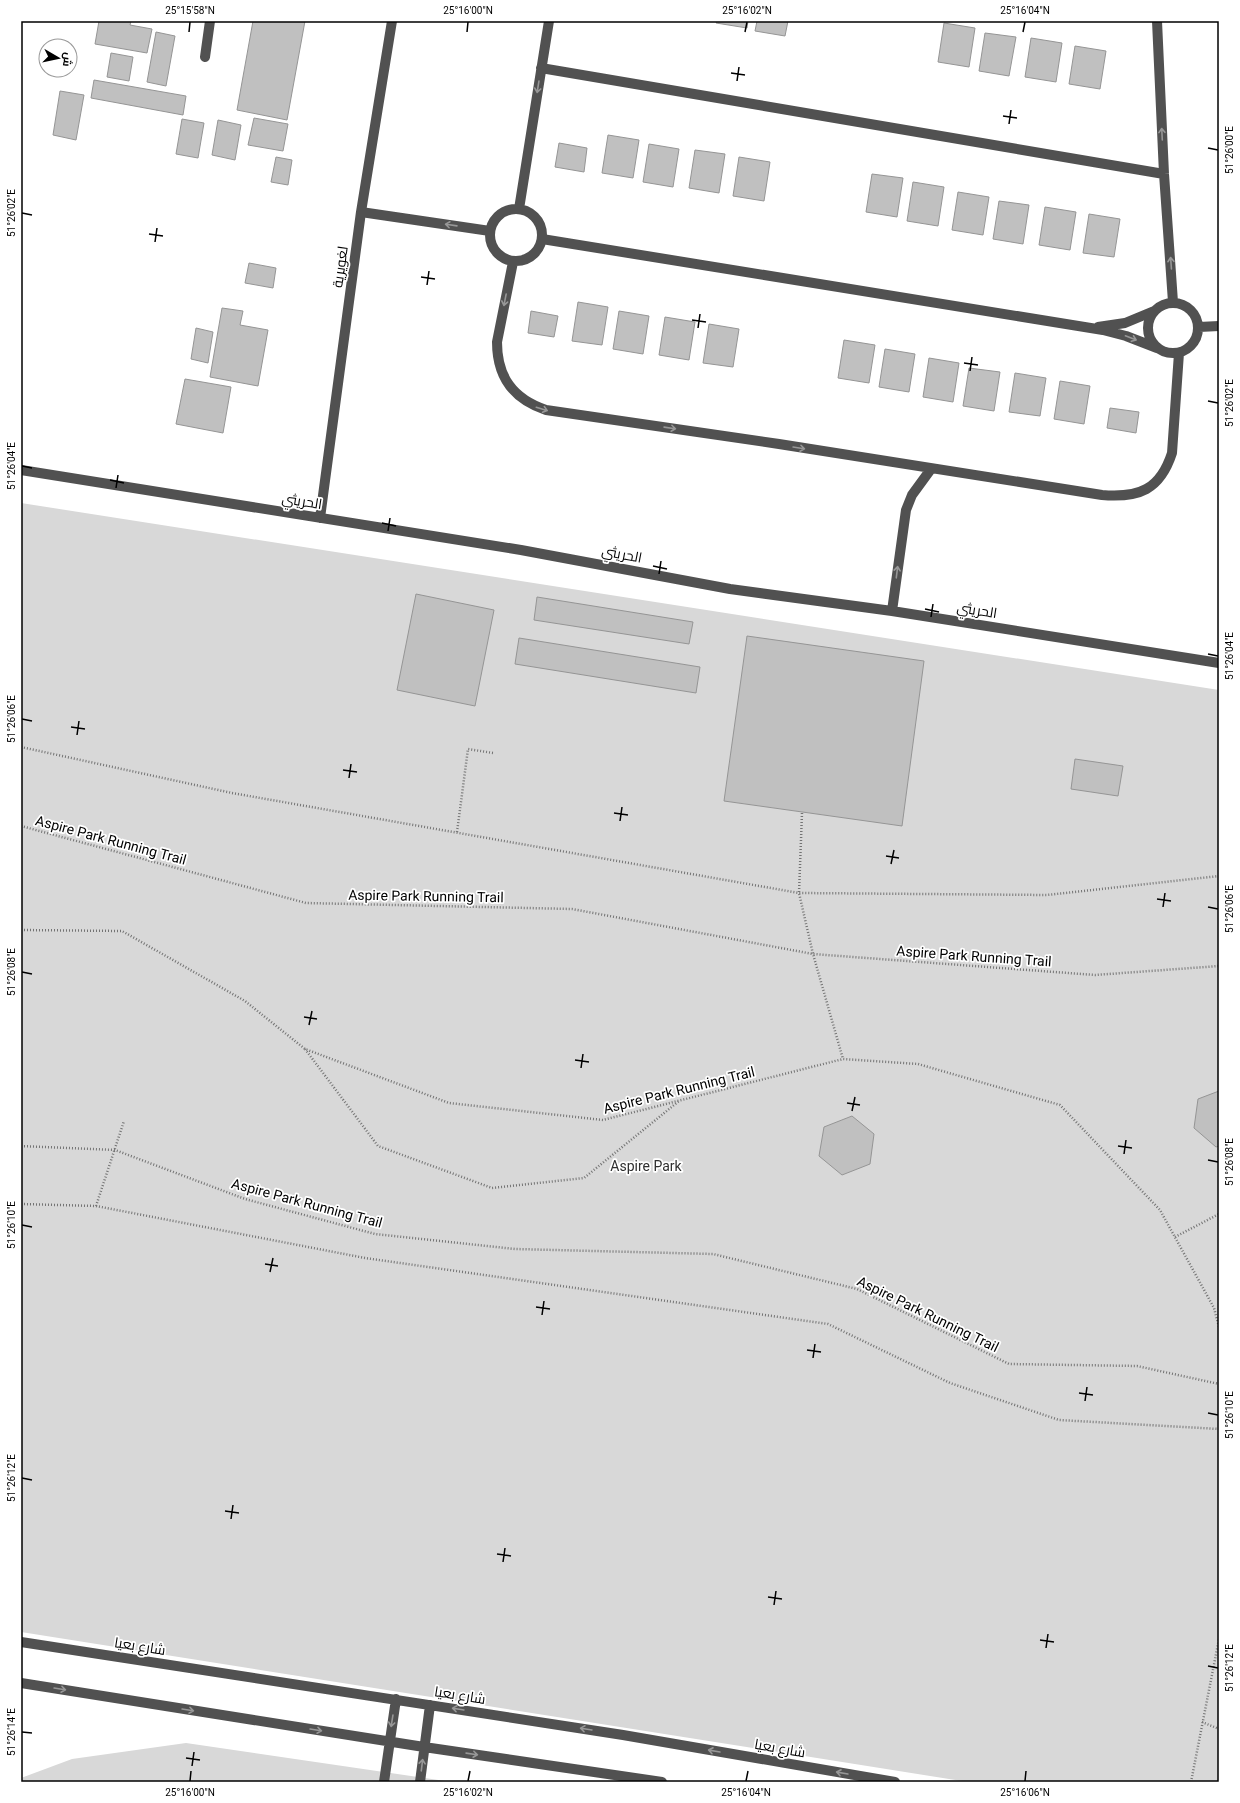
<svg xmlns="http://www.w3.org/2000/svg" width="1240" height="1803" font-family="Roboto,Cairo,sans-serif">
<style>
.green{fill:#d8d8d8}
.building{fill:#c0c0c0;stroke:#959595}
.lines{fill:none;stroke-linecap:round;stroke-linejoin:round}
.path{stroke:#737373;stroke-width:2.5;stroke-dasharray:1 2;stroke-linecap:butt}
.minor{stroke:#515151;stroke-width:10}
.oneway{stroke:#979797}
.ticks{fill:none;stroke:#000;stroke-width:1.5}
.labels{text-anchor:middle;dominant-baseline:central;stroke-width:3.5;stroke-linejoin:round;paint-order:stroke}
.street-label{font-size:14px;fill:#000;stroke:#fff}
.park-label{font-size:14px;fill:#2f2f2f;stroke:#fff}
.neatline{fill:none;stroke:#000;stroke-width:1.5}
.ticks-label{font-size:10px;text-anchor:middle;fill:#000}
</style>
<rect width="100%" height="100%" fill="#fff"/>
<!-- green -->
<path class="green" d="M21,503L1219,690V1782H968L21,1632Z
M186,1743L452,1782H21V1778L72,1759Z"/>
<!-- building -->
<path class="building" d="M99,21H131L130,25L152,29L147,53L95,44Z
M253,21H305L287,120L237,110Z
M717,21H748L747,28L716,23Z
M757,21H788L785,36L755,31Z
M944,23L975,28L969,67L938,62Z
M156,32L175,36L166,86L147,82Z
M985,33L1016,37L1009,76L979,71Z
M1031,38L1062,43L1056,82L1025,77Z
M1075,46L1106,51L1100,89L1069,84Z
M111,53L133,57L129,81L107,77Z
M94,80L186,96L183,115L91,98Z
M60,91L84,95L76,140L53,135Z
M254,118L288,124L283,151L248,145Z
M182,119L204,123L198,158L176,154Z
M218,120L241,125L235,160L212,155Z
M608,135L639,140L633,178L602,173Z
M559,143L587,148L584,172L555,167Z
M649,144L679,149L673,187L643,182Z
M695,150L725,154L719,193L689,188Z
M276,157L292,160L288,185L271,182Z
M739,157L770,162L764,201L733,196Z
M872,174L903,178L897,217L866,212Z
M913,182L944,187L938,226L907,221Z
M958,192L989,197L983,235L952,230Z
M999,201L1029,205L1023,244L993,239Z
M1045,207L1076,212L1070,250L1039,245Z
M1089,214L1120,219L1114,257L1083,253Z
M249,263L276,268L273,288L245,283Z
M578,302L608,307L602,345L572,341Z
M222,308L243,311L240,325L268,330L258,386L210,377Z
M531,311L558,316L554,337L528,333Z
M619,311L649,316L643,354L613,349Z
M665,317L695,322L689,360L659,355Z
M709,324L739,329L733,367L703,363Z
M196,328L213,332L208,363L191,359Z
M844,340L875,345L869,383L838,378Z
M885,349L915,354L909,392L879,387Z
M929,358L959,363L953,402L923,397Z
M969,368L1000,372L994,411L963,406Z
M1015,373L1046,378L1040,416L1009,412Z
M185,379L231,387L223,433L176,424Z
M1060,381L1090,386L1084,424L1054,419Z
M1110,408L1139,412L1136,433L1107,428Z
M416,594L494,610L475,706L397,690Z
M537,597L693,622L689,644L534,620Z
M747,636L924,661L902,826L724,801Z
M519,638L700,667L696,693L515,664Z
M1075,759L1123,766L1118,796L1071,789Z
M1219,1091V1146L1216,1147L1194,1128L1198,1099Z
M852,1116L874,1134L870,1164L842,1175L819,1156L824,1127Z"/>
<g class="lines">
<!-- path -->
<path class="path" d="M21,747L232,793L799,893L1047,895L1219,876
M802,813L799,893L813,954L843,1059
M21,826L306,903L572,909L813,954L1095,975L1219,966
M457,832L468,749L493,753
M21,930L122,931L245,1001L305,1049L449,1103L603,1120L843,1059L918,1064L1060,1105L1160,1210L1214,1308L1219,1327
M305,1049L378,1146L492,1188L584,1178L679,1101
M21,1146L115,1150L245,1199L375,1234L515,1249L713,1254L857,1289L1009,1364L1137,1366L1219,1384
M21,1204L96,1206L365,1258L828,1324L950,1383L1059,1420L1219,1429
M96,1206L124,1121
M1175,1237L1219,1214
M1202,1722L1219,1729
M1191,1782L1219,1639"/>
<!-- minor -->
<path class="minor" d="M1157,21L1164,174L1173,302
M205,57L210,21
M541,68L1164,174
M519,209L549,21
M490 235a26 26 0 1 1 52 0a26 26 0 1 1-52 0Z
M361,212L490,231
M542,239L1103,330L1126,336L1157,348
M513,262L497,342C497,377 513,399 546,410L779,444L1102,495C1139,498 1160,490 1172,453L1179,353
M1148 328a25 25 0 1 1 50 0a25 25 0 1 1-50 0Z
M1098,327L1125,323L1154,311
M1199,327L1219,326
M21,470L521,550L730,589L892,611L1219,663
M320,518L361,212L392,21
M892,611L906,510L912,495L931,469
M21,1642L623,1735L895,1782
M21,1683L424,1747L662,1782
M384,1782L396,1699
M420,1782L430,1705"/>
</g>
<!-- one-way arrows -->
<defs><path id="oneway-shaft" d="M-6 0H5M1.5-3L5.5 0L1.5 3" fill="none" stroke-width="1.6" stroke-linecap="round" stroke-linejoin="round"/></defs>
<g class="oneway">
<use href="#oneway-shaft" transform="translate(538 87) rotate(99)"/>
<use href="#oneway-shaft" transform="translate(1162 134) rotate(-93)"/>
<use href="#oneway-shaft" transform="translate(451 225) rotate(-172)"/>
<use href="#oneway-shaft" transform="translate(1171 263) rotate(-94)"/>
<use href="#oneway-shaft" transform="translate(505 300) rotate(101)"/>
<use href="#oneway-shaft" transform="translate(1131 338) rotate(21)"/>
<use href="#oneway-shaft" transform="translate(542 409) rotate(17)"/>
<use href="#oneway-shaft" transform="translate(670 428) rotate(8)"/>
<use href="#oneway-shaft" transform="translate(799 448) rotate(9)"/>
<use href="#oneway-shaft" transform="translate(897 572) rotate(-83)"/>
<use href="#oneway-shaft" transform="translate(60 1689) rotate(9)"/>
<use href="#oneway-shaft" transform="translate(458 1709) rotate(-171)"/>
<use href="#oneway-shaft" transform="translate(188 1710) rotate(9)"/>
<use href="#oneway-shaft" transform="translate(392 1721) rotate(99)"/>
<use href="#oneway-shaft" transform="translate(586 1729) rotate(-171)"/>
<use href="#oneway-shaft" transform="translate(316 1730) rotate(9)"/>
<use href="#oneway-shaft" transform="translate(714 1751) rotate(-170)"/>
<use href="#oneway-shaft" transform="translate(472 1754) rotate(8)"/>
<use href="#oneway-shaft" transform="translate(422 1765) rotate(-83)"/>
<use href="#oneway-shaft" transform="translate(842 1773) rotate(-170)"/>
</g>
<!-- ticks -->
<path class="ticks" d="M189,32L190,22M467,32L468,22M745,32L747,22M1023,32L1025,22M731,73L745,75M737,81L739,67M1003,116L1017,118M1009,124L1011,110M1208,148L1218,150M22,213L32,215M149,234L163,236M155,242L157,228M421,277L435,279M427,285L429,271M692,320L706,322M698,328L700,314M964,363L978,365M970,371L972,357M1208,401L1218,403M22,466L32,468M110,480L124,483M116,488L118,475M382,523L396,526M388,531L390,518M653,566L667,569M659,574L661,561M925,609L939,612M931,617L933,604M1208,654L1218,656M22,719L32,721M71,727L85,729M77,735L79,721M343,770L357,772M349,778L351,764M614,813L628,815M620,821L622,807M886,856L899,858M891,864L894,850M1157,899L1171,901M1163,907L1165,893M1208,907L1218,909M22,972L32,974M304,1017L317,1019M309,1025L312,1011M575,1060L589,1062M581,1068L583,1054M847,1103L860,1105M852,1111L855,1097M1118,1146L1132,1148M1124,1154L1126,1140M1208,1160L1218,1162M22,1225L32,1227M265,1264L278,1266M270,1272L273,1258M536,1307L550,1309M542,1315L544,1301M807,1350L821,1352M813,1358L815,1344M1079,1393L1093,1395M1085,1401L1087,1387M1208,1413L1218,1415M22,1478L32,1480M225,1511L239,1513M231,1519L233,1505M497,1554L511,1556M503,1562L505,1548M768,1597L782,1599M774,1605L776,1591M1040,1640L1054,1642M1046,1648L1048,1634M1208,1666L1218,1668M22,1732L32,1733M186,1758L200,1760M192,1766L194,1752M190,1781L191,1771M468,1781L470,1771M746,1781L748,1771M1025,1781L1026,1771"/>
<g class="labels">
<!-- street labels -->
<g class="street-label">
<text transform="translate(340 267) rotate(-82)">لغويرية</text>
<text transform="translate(302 501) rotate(9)">الحريثي</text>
<text transform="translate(622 554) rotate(11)">الحريثي</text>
<text transform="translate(977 610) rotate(9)">الحريثي</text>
<text transform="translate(111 840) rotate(15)">Aspire Park Running Trail</text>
<text transform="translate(426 896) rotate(1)">Aspire Park Running Trail</text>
<text transform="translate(974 956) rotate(4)">Aspire Park Running Trail</text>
<text transform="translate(679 1090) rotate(-14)">Aspire Park Running Trail</text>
<text transform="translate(307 1203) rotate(15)">Aspire Park Running Trail</text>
<text transform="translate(928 1314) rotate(26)">Aspire Park Running Trail</text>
<text transform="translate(140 1646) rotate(9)">شارع بعيا</text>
<text transform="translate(460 1695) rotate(9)">شارع بعيا</text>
<text transform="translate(780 1748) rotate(10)">شارع بعيا</text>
</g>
<!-- park labels -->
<g class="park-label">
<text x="646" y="1166">Aspire Park</text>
</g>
</g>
<!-- border -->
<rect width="1240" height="1803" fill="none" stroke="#ffffff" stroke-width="44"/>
<!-- north arrow -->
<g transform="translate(58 58) rotate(99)"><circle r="19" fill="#ffffff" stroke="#999999"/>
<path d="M0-3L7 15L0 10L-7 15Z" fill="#000000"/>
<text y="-6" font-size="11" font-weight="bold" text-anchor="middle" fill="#000000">ش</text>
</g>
<rect x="22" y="22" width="1196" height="1759" class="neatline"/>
<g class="ticks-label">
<text x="190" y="14">25°15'58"N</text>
<text x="468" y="14">25°16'00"N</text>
<text x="747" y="14">25°16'02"N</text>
<text x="1025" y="14">25°16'04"N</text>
<text transform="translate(1229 150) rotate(-90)" y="4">51°26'00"E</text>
<text transform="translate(11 213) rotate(-90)" y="4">51°26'02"E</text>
<text transform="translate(1229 403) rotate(-90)" y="4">51°26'02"E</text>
<text transform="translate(11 466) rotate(-90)" y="4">51°26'04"E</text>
<text transform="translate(1229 656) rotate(-90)" y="4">51°26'04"E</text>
<text transform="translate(11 719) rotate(-90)" y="4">51°26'06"E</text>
<text transform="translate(1229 909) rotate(-90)" y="4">51°26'06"E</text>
<text transform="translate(11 972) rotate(-90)" y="4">51°26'08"E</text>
<text transform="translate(1229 1162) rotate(-90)" y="4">51°26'08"E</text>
<text transform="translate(11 1225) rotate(-90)" y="4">51°26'10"E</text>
<text transform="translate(1229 1415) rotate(-90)" y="4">51°26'10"E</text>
<text transform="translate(11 1478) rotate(-90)" y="4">51°26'12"E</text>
<text transform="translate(1229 1668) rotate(-90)" y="4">51°26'12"E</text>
<text transform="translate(11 1732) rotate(-90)" y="4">51°26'14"E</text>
<text x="190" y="1796">25°16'00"N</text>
<text x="468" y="1796">25°16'02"N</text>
<text x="746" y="1796">25°16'04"N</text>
<text x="1025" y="1796">25°16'06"N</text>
</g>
</svg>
